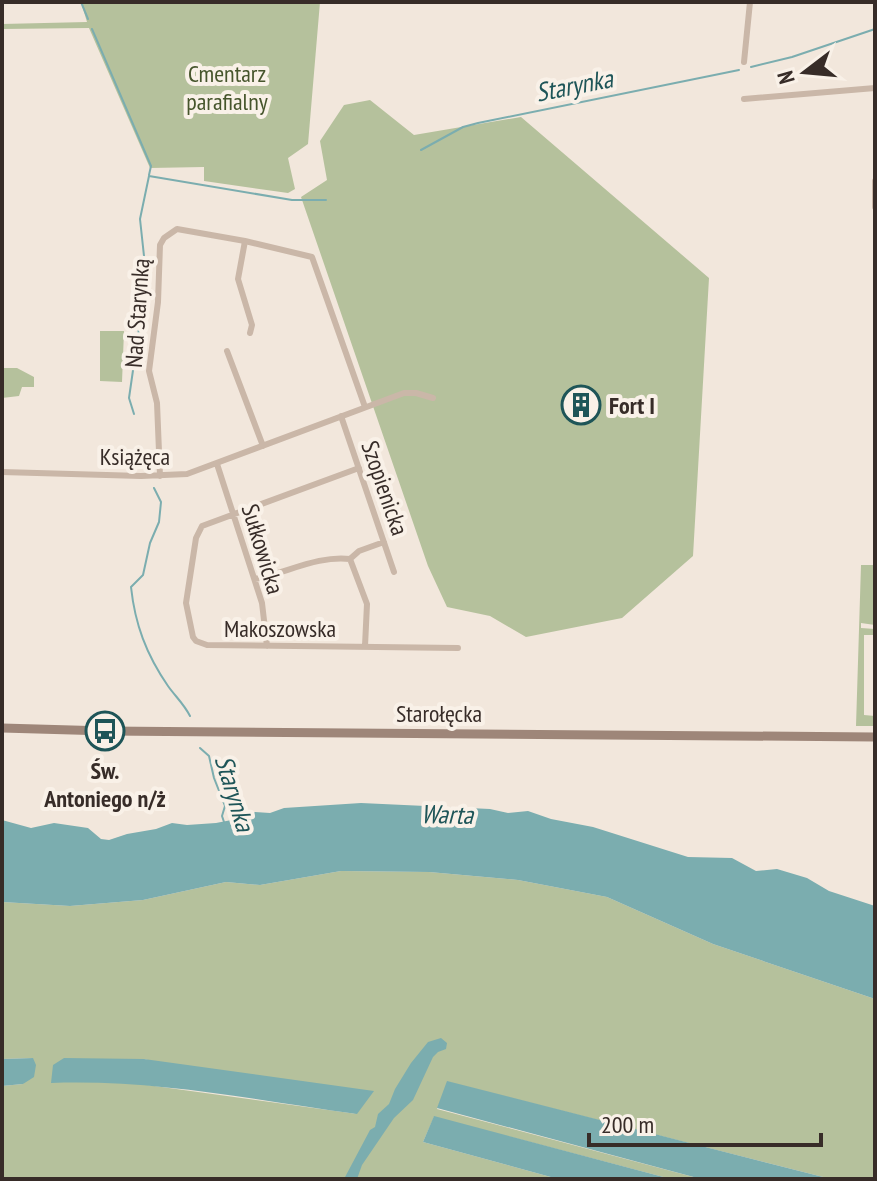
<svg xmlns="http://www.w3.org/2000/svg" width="877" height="1181" font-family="'PT Sans Narrow',sans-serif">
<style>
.green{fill:#b5c19c;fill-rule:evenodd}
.water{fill:#7badaf}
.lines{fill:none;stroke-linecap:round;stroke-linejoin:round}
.stream{stroke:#7badaf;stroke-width:2}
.street{stroke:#cab7a8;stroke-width:6}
.secondary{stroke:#9e8679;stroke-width:9}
.labels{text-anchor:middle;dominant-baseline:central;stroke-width:8;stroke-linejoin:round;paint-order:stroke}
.park-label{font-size:24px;fill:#46552c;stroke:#f9f1e8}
.street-label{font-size:24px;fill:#372c28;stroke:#f9f1e8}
.poi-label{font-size:24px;font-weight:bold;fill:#372c28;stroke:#f9f1e8;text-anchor:start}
.water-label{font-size:26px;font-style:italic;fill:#1e5558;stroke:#f9f1e8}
</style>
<rect width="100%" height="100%" fill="#f2e7dc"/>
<!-- green -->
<path class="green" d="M81,2H320L308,144L288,158L295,189L288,193L204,181V167L150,168L89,28L2,29V24L87,22Z
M370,100L414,135L521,117L709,278L693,556L622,618L526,637L490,616L447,607L428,566L301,197L327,180L320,141L344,105Z
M100,331H124L122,382L100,381Z
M2,368H17L34,377V387H22L19,396L2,398Z
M861,565H875V625L861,623V628L875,629V635H864V715L875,716V726H856Z
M341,871L429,872L518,880L607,897L713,944L875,999V1179H831L448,1082L437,1109L701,1179H671L434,1117L423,1142L558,1179H2V1086L23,1084L33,1058L2,1059V902L70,906L143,900L226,882L260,885ZM144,1059L357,1114L140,1084L96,1081L51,1082Z"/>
<!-- water -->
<path class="water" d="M361,803L490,809L508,813L528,811L551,819L593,827L688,857L732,858L756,871L777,869L807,878L829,891L875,906V999L713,944L607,897L518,880L429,872L341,871L260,885L226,882L143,900L70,906L2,902V820L31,828L54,823L88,828L101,839L109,840L127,834L156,829L172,823L187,825L216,823L247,817L255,812L270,813L284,808Z
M441,1038L447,1043L446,1049L438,1052L433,1057L413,1100L394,1118L362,1165L357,1179H344L370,1130L375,1127L378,1114L389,1104L395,1089L411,1063L428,1042Z
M33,1058L36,1065L34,1077L23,1084L2,1086V1059Z
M64,1058L144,1059L374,1091L357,1114C256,1100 153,1079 51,1083L53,1065Z
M447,1081L831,1179H701L437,1108Z
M434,1116L671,1179H558L423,1142Z"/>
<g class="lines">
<!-- stream -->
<path class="stream" d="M81,2L88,19
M92,29L151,166L149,175
M751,67L792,57L875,29
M421,150L463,127L478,123L739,70
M134,414L129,398L142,308L144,256L140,219L149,176L292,200H326
M154,488L161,502L159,522L150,543L143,575L131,587C135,624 146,654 168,686C175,696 184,704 190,716
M200,748L209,756L214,778L225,806L222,816L224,822"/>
<!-- street -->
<path class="street" d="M744,62L750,2
M744,99L875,88
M875,181V207
M245,241L238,279L252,325L250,333
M227,351L263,446
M341,416L394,572
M217,464L262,603L267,646
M359,468L202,526L196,538L186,603L193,637L196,641L207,645L458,648
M2,472L141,476L187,474L404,393H416L433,398
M160,476L157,403L149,371L158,302L160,245L164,238L177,229L245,241L312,257L365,407
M350,559L367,604L365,646
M350,559L359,551L384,542
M255,579C286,573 319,555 350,559"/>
<!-- secondary -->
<path class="secondary" d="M2,728L107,731L875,737"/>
</g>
<!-- icons -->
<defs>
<g id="building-ring" transform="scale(2)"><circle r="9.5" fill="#f9f1e8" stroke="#1e5558" stroke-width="1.5"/><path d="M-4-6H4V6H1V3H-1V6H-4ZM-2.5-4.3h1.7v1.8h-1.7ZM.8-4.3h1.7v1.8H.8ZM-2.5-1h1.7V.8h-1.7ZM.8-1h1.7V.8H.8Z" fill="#1e5558"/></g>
<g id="bus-ring" transform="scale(2)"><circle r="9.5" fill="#f9f1e8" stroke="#1e5558" stroke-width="1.5"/><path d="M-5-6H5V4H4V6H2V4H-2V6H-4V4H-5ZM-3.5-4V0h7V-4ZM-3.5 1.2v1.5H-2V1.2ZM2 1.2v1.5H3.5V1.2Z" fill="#1e5558"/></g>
</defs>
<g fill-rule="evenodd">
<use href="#building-ring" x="581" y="405"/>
<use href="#bus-ring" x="105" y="731"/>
</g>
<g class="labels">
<!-- park labels -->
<g class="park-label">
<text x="227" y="73">Cmentarz<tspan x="227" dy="28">parafialny</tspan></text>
</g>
<!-- street labels -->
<g class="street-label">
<text transform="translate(137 313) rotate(-86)">Nad Starynką</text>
<text x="135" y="456">Książęca</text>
<text transform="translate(385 488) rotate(71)">Szopienicka</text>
<text transform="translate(263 549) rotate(73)">Sułkowicka</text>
<text x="280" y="628">Makoszowska</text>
<text x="439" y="713">Starołęcka</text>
</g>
<!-- poi labels -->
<g class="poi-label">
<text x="609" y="405">Fort I</text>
<text x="105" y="770" text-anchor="middle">Św.<tspan x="105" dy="28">Antoniego n/ż</tspan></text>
</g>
<!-- water labels -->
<g class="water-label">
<text transform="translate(574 85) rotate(-11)">Starynka</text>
<text transform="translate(235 793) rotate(73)">Starynka</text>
<text transform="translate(447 814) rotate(1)">Warta</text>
</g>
</g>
<!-- border -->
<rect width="877" height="1181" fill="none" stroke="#372c28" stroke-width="8"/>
<!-- north arrow -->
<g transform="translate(805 72) rotate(254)" stroke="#f9f1e8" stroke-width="6" paint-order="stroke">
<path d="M0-6L14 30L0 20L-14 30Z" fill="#372c28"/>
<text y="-12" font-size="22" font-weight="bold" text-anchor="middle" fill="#372c28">N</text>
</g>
<!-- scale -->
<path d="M589 1133v12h232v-12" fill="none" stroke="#372c28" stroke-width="4"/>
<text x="601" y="1133" font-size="24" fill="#372c28" stroke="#f9f1e8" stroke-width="6" paint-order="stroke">200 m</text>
</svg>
